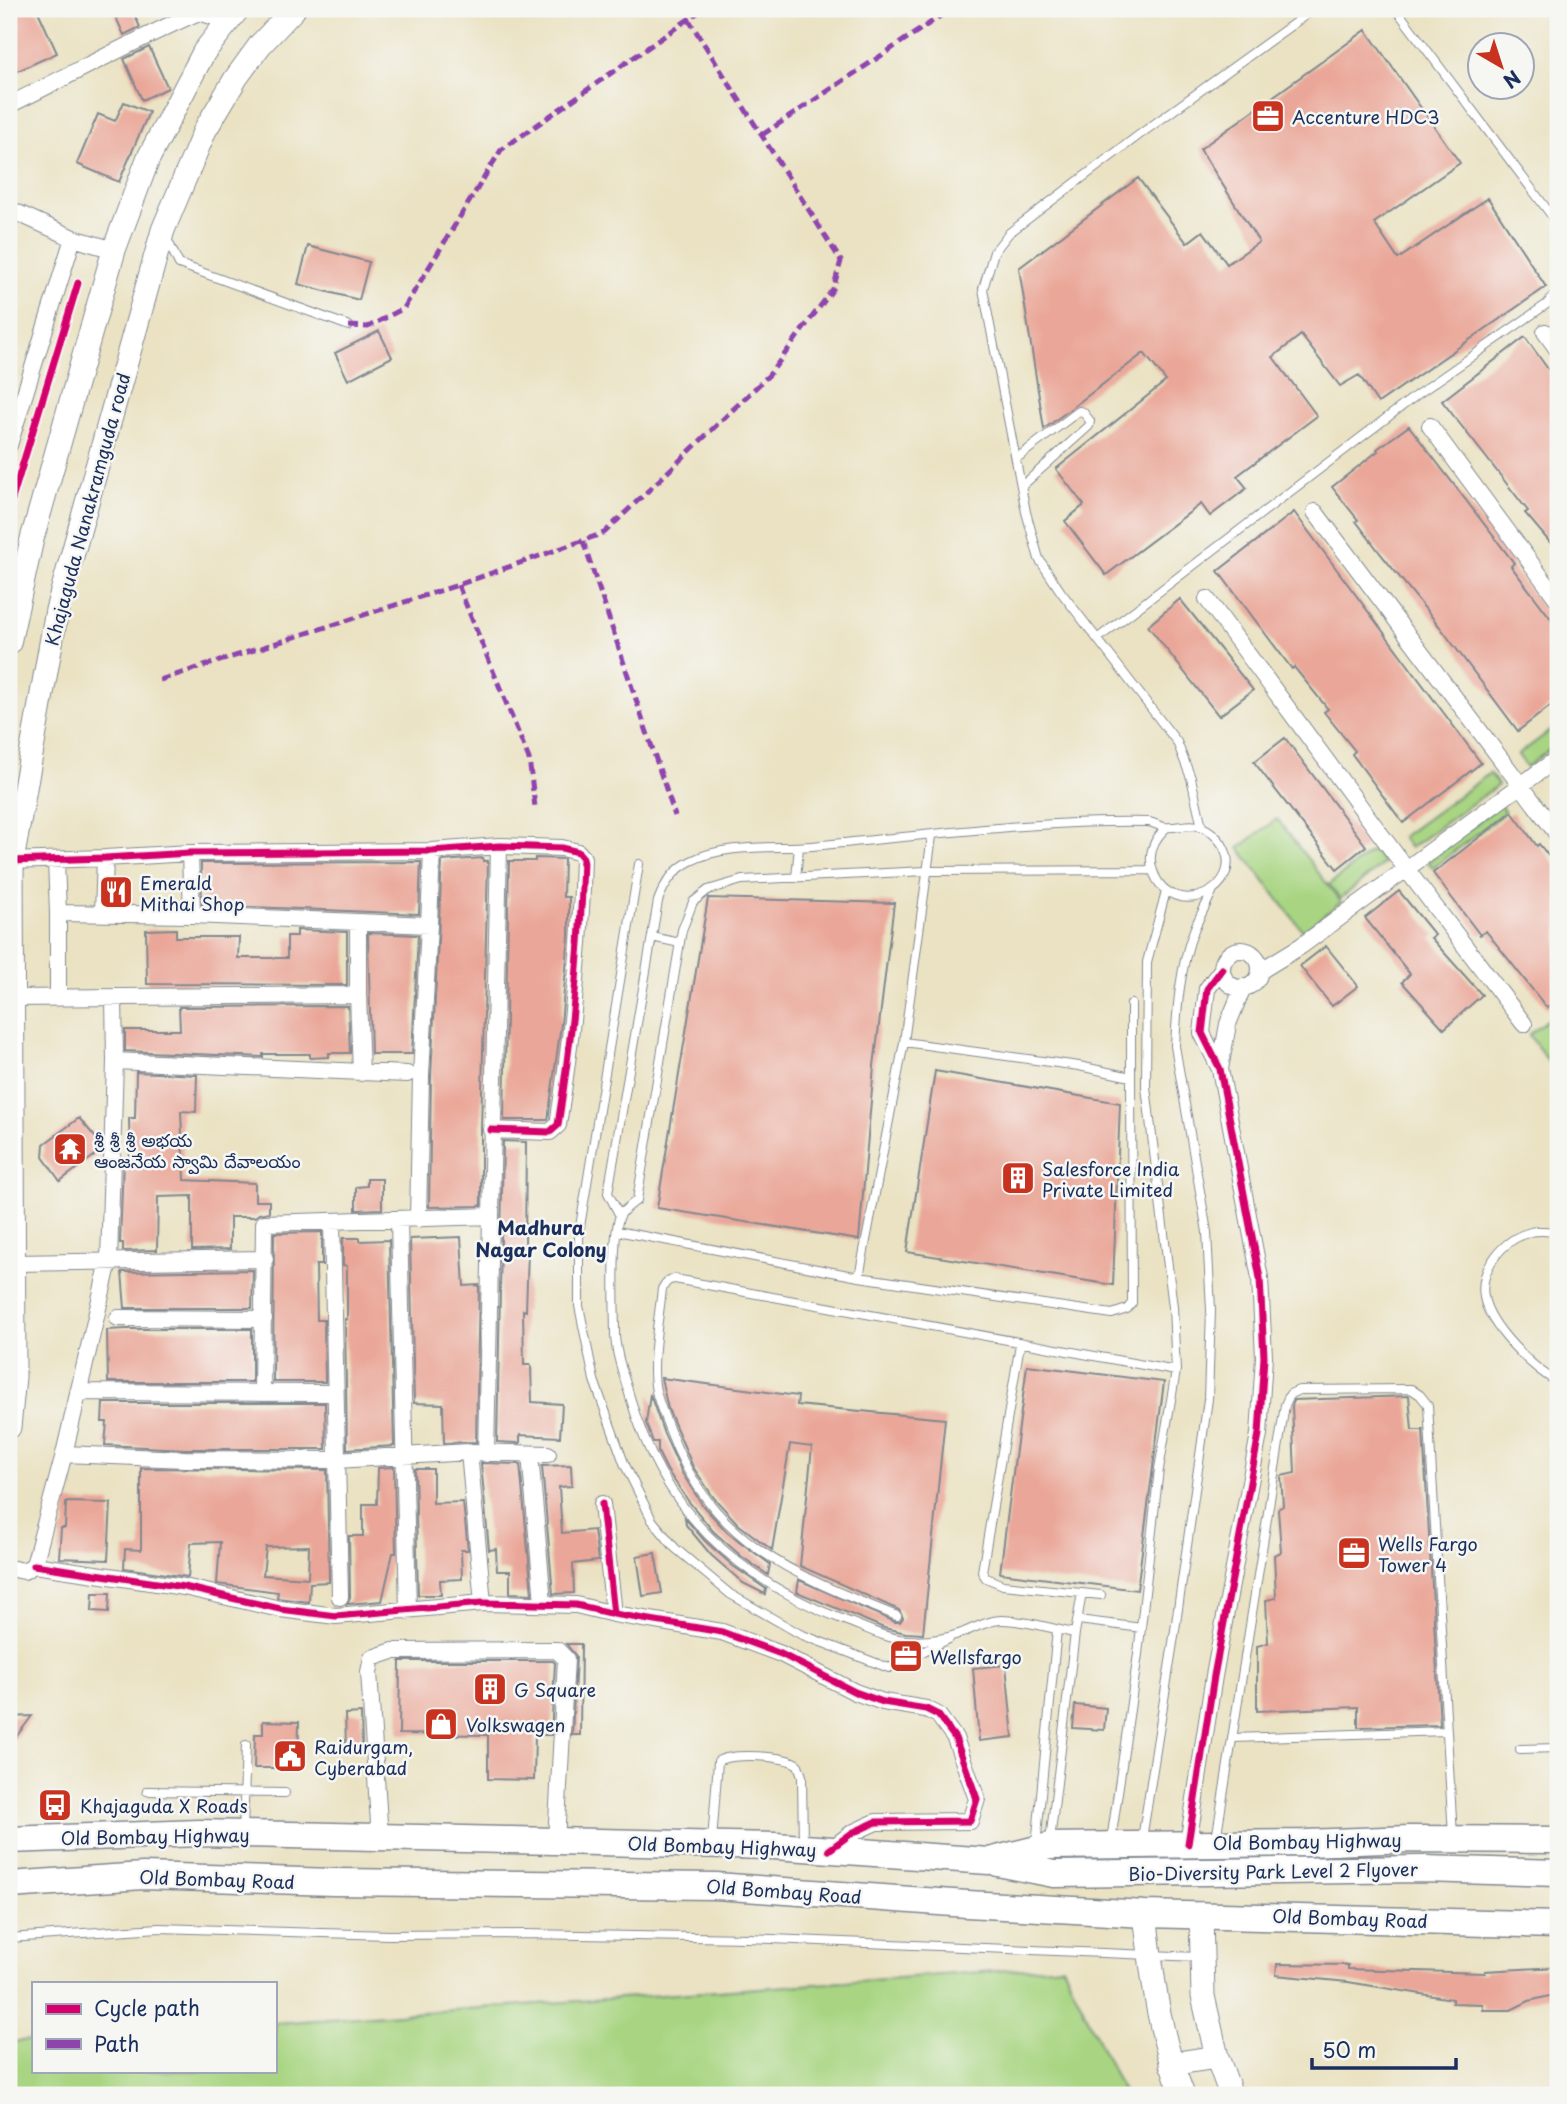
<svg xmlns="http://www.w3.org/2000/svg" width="1567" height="2104" font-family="'Playpen Sans','Noto Sans Telugu',sans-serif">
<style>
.green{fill:#a9d582;stroke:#628270;stroke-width:2}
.building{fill:#eaa799;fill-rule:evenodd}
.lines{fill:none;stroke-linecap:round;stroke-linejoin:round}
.lane-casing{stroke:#828890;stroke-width:10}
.street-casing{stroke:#828890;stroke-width:18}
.secondary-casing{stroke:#828890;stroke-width:25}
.primary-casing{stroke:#828890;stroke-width:29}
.lane{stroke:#fff;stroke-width:8}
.street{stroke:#fff;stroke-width:16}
.secondary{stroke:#fff;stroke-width:23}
.primary{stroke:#fff;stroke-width:26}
.quiet{stroke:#8e44ad;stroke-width:5;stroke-dasharray:10 5;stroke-linecap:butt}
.cycleway-casing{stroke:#f6f6f2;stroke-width:11}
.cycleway{stroke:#d6006c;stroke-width:7}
.labels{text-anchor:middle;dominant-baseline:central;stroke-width:5;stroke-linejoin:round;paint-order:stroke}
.poi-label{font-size:18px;fill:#1b2f5e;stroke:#f6f6f2;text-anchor:start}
.street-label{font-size:18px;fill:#1b2f5e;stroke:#f6f6f2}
.neighbourhood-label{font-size:19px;font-weight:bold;fill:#1b2f5e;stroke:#f6f6f2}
</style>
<rect width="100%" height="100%" fill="#f6f6f2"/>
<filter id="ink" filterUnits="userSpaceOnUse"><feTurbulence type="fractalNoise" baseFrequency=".0143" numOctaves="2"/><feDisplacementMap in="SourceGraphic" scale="14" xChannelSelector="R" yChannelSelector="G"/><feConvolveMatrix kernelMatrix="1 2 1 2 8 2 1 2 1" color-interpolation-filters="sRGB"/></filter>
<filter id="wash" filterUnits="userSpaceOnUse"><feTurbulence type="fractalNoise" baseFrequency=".00686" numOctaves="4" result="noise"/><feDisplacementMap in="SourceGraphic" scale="28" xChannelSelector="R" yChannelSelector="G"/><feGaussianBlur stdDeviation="1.57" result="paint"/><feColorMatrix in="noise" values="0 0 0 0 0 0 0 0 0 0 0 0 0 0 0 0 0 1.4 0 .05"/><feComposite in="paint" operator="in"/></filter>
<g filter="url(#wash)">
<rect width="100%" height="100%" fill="#eae2c2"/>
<!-- green -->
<path class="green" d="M1558,725V743L1527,767L1518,755Z
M1490,773L1498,785L1410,848L1402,837Z
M1500,805L1505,812L1433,868L1428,862Z
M1277,819L1341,902L1303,931L1239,848Z
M1373,850L1384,863L1340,899L1329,885Z
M1558,1011V1075L1529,1035Z
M1063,1966L1124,2095H9V2042L33,2040V2071H275V2023Z"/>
<g id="blocks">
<!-- building -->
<path class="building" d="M9,9H37L57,53L9,75Z
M112,9H132L140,27L124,35Z
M1366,30L1460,163L1374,223L1398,259L1488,198L1546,287L1378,403L1359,375L1340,386L1301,335L1273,357L1317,416L1237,476L1247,488L1210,516L1201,504L1106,575L1065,521L1084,505L1056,469L1166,381L1144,353L1044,429L1019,268L1138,178L1187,243L1203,231L1227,264L1259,242L1200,149Z
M149,47L168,88L142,100L124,59Z
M124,102L149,112L119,182L77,164L98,114L115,121Z
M308,246L369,262L359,300L298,284Z
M379,331L392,357L348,380L335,353Z
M1525,337L1558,383V552L1525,513L1528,511L1442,401Z
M1409,426L1514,563L1511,566L1558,628V700L1518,731L1440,627L1380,553L1356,521L1358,520L1332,487L1378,451L1377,449Z
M1294,512L1481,763L1403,823L1352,754L1355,751L1324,712L1328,709L1294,667L1292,669L1218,571Z
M1180,599L1253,690L1219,716L1148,626Z
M1285,738L1366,846L1337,869L1254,762Z
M1512,812L1537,846L1539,844L1558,868V1000L1547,1008L1486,931L1480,935L1433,873Z
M483,858V861H488L481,1130V1206L429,1207L431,1076L442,861Z
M535,858L564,859L563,897H569V935L561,1024L548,1120H504L509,861H535Z
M421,862L419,914L202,905L201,863Z
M1399,891L1435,935L1431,938L1482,995L1444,1029L1402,982L1410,974L1365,918Z
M708,898L894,903L874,1066L859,1240L657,1208Z
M176,929V937H239L238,958H287V936H297V930L347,932V985L147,984L146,930Z
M368,933L418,935L412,1054H371Z
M1326,946L1358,986L1332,1006L1300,966Z
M348,1006L350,1053H329V1057L310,1058V1054H263V1057L125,1051V1030H180L179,1007Z
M935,1071L1120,1103L1113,1285L907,1252Z
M136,1072L197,1075L196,1112L181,1111L184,1180L255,1183V1201H269V1212L259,1214L255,1217H230V1249L192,1250V1196L158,1197L157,1250L123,1251V1243H120L123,1160H130L129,1118H135Z
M79,1118L96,1138L98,1153L60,1181L43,1157L44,1144Z
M503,1141L526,1142L525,1250H528L526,1311L523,1310L524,1365H531L532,1402L562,1404L560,1437L520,1435V1443L497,1442Z
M367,1179H382V1209L356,1210V1187L367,1186Z
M322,1232V1265H316L317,1320H324L325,1382H273L274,1233Z
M461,1237L464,1286L479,1285L476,1442L444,1443L443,1404L414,1403L410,1239Z
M343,1238H360V1241L389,1240L394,1446L347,1449L345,1319H347V1266L343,1265Z
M253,1270L252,1308H125L122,1272Z
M126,1329H252V1382H108L107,1330Z
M1027,1365L1164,1382L1137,1590L1000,1573Z
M661,1378L798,1396L797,1405L945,1419L923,1634L906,1633L884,1628L797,1592L799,1580L895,1622H900L903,1618L899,1610L800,1566L812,1447L790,1444L772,1550L738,1524L714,1498L693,1467L668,1409Z
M650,1394L664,1434L682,1473L703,1506L728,1533L770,1564L768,1575L741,1556L713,1531L689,1502L667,1470L658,1452V1442H653L646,1423Z
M1409,1396L1412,1430H1423L1440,1725L1358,1727V1707L1257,1711V1646L1268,1643L1266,1600L1276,1598L1274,1555L1281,1552L1278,1509L1283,1506L1281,1476L1295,1473L1292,1406L1294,1400Z
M103,1403H325L326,1449H185L105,1445L107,1422H102Z
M481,1463L520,1464L532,1594L510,1593V1571H497L496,1549L489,1550Z
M571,1465L572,1486L559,1487L562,1533L594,1530L598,1561L573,1564L574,1593L553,1594L542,1466Z
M394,1467L396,1553H393L382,1601L347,1604L350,1597L349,1536H363V1504H377L378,1468Z
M141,1468L327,1470L329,1582L310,1583L309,1602L277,1598L278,1592L217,1584L220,1542L191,1543L188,1577L124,1568L125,1549L141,1550ZM309,1546L308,1578L263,1575L266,1547Z
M415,1469H433V1503L463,1502L468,1550H461L462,1579L440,1580L441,1595H418Z
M66,1502L111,1503L108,1560L59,1558L61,1528H65Z
M685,1518L704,1540L733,1566L766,1589L765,1594L743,1583L711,1555L686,1525Z
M655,1553L662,1593L643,1596L637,1556Z
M93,1593H110L109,1612L92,1611Z
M566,1644H581L580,1735H572L576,1656Z
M400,1661H553L555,1663L551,1735H535L534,1780L488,1779V1735L399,1734Z
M1006,1665L1013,1737L979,1741L973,1668Z
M1075,1705L1106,1708L1104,1730L1073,1728Z
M361,1713L362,1746H346L345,1714Z
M32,1716L9,1746V1717Z
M263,1721L299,1722L298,1768H254L255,1734H263Z
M1277,1964L1348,1965V1969L1485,1973V1971L1558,1967V1994L1529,2001L1511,2010H1483V2004L1452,2003V1999L1348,1982L1276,1975Z"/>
</g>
</g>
<g filter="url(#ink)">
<use href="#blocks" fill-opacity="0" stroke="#828890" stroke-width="2"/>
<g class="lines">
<!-- lane casing -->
<g class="lane-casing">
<path id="lane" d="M1396,9L1558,224
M166,237L179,264L349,326
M1017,458L1079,411L1083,412L1090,421L1089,426L1022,486
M1097,639L1418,394L1547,304L1558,290
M1202,827L1191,778L1177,742L1061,592L1039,559L1026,512L983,289L994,252L1009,233L1139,135L1314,9
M639,864L579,1233V1306L594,1380L624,1463L652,1520L675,1548L730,1594L800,1634L889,1668L949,1639
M796,878L799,847
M652,937L680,943
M1131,1004V1077
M620,1216L608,1193L658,901C664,884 674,869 691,861C726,843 774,849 812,846C924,836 1037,820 1149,822C1154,823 1159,826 1164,827C1177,829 1188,822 1202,827C1210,830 1217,837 1222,844C1249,889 1171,924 1153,871C1147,854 1154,839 1166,828
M617,1231L859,1277L1112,1314L1127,1309L1132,1303L1131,1077L1079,1066L904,1042
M1558,1231C1550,1232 1539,1230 1531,1232C1503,1239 1479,1269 1484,1297C1489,1326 1533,1369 1558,1382
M859,1277L904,1042L932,836
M1020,1344L982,1572L986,1578L1003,1585L1101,1595
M897,1616C794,1575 712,1544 670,1431C665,1418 659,1404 656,1391C650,1364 659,1318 662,1289C665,1283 668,1279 675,1279L1176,1371
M1078,1620L1142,1628
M1075,1633L1082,1593
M1233,1738L1447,1731
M1520,1749L1558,1748
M147,1791L285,1793
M243,1831L246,1745
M1142,1839L1175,1630L1208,1399L1211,1310L1207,1232L1175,1046C1177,1008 1180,966 1194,930C1199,917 1207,904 1213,890
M1216,1840L1285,1405L1290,1394L1299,1390L1411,1389L1420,1395L1428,1405L1453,1836
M1050,1841L1075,1633C1052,1629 1026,1620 1002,1620C989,1620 974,1628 962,1633C944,1639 923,1642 905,1640C884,1638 864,1627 844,1620C736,1579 662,1510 630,1397C624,1376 616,1356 615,1335C615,1315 611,1228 621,1214C625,1209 632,1204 637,1200L682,930L693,902L708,890L742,880L926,871L1152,870
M1111,1841L1138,1654L1159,1469L1176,1371L1173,1307L1146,1087L1147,962L1166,891
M712,1842L718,1761C731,1753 786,1755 798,1765L802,1776L803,1845
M1036,1846L1057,1630
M9,1938L159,1928L389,1935L524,1934L747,1938L1198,1957"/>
</g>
<!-- street casing -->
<g class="street-casing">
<path id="street" d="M9,105C73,74 134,40 199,12L226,21
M9,209L73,238L114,250
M1545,332L1558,350
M1430,426L1558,600
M9,445L73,238
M1315,512L1558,835
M1207,599L1407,870L1524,1024
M190,853L192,915
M56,860L58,913
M9,861L105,858L190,853L432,851L499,846L562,848L578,852L583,858C581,948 572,1036 558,1125L550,1132L491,1130
M103,913L105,858
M1222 969a19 19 0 1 1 38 0a19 19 0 1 1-38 0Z
M1260,971L1301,946L1558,758
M358,995L361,1073
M11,998L358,995V923
M58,998V913L192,915L429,925L432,851
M115,1061L407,1074
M1220,1069L1228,1024L1243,987
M418,1219L421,1076L429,925
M399,1220L408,1611
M332,1222L340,1597
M14,1263L265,1259
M118,1318L264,1319
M78,1392L335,1393
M262,1393L264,1223L491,1216L499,846
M469,1452L483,1603
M64,1454L185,1459L336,1460L469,1452L548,1454
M486,1454L491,1216
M530,1454L543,1602
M34,1565L184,1587L280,1609L336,1616L483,1603L576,1605L614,1614L602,1504
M9,1568L24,1571L34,1565L64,1454L109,1261L115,1061L114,997
M614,1614L722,1632L781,1654L855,1692L883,1702L926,1709L938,1715L955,1738L977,1799L970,1821L876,1822L852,1833L831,1849
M380,1838L369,1672L372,1658L393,1651L557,1650L566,1659L556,1841
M1188,1844L1214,1676L1259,1434L1264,1357L1260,1278L1220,1069L1202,1033L1207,989L1222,969"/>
</g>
<!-- secondary casing -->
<g class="secondary-casing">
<path id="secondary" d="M9,643L32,539L114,250L148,159L204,52L238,9
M9,1427L14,1377L12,861L57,610L163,230L205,130L236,78L260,45L294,9
M1145,1914C1153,1980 1158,2033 1183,2095
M1201,1914L1203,1996L1217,2057L1231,2095
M1171,2064L1217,2057"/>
</g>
<!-- primary casing -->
<g class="primary-casing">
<path id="primary" d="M9,1840L199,1833L775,1846L989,1861L1049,1846L1306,1843L1410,1839L1558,1840
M998,1863L1054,1874L1423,1869L1558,1873
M9,1885L143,1876L333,1882L716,1886L967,1904L1145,1914L1558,1925"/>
</g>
<!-- lane -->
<use href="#lane" class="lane"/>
<!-- street -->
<use href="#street" class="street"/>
<!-- secondary -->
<use href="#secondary" class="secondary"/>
<!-- primary -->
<use href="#primary" class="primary"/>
<!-- quiet -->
<path class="quiet" d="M762,135L951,9
M349,326L368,327L404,308L501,150L703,9
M583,541L675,816
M458,585L529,759L535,807
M160,680L458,585L604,533L769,375L833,289L841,261L682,9"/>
<!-- cycleway casing -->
<g class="cycleway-casing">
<path id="cycleway" d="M9,509L78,283
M9,861L105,858L190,853L432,851L499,846L562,848L578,852L583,858C581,948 572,1036 558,1125L550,1132L491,1130
M34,1565L184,1587L280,1609L336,1616L483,1603L576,1605L614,1614L602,1504
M614,1614L722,1632L781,1654L855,1692L883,1702L926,1709L938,1715L955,1738L977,1799L970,1821L876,1822L852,1833L829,1850
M1188,1844L1214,1676L1259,1434L1264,1357L1260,1278L1220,1069L1202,1033L1207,989L1222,969"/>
</g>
<!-- cycleway -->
<use href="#cycleway" class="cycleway"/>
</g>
</g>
<!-- icons -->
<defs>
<g id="office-square" transform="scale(1.75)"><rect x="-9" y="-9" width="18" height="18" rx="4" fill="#c8321e" stroke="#f6f6f2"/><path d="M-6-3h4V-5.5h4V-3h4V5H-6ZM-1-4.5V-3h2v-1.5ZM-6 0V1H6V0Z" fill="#fff"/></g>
<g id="restaurant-square" transform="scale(1.75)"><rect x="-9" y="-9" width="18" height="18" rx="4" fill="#c8321e" stroke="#f6f6f2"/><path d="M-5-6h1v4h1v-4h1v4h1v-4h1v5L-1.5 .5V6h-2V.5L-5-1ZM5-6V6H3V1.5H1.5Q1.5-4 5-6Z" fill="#fff"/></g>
<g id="temple-square" transform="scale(1.75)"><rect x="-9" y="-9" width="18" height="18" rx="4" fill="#c8321e" stroke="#f6f6f2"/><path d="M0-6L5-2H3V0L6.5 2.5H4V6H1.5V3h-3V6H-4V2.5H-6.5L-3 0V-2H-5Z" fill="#fff"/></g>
<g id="building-square" transform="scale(1.75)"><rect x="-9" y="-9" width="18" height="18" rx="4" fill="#c8321e" stroke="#f6f6f2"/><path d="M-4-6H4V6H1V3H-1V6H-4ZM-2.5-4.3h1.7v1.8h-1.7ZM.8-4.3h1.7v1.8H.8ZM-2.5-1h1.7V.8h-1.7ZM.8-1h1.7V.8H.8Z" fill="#fff"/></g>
<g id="shop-square" transform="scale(1.75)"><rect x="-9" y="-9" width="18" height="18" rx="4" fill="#c8321e" stroke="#f6f6f2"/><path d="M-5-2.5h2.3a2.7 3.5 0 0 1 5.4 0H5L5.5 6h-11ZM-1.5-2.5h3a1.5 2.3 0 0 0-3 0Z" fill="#fff"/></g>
<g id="civic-square" transform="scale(1.75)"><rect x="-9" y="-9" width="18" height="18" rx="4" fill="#c8321e" stroke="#f6f6f2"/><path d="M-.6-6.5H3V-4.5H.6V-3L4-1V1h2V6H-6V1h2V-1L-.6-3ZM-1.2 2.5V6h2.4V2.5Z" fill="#fff"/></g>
<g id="bus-square" transform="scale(1.75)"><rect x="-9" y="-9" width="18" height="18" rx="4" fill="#c8321e" stroke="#f6f6f2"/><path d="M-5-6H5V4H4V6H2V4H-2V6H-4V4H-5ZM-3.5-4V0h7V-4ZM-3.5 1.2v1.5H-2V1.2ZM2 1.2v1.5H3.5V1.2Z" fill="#fff"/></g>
</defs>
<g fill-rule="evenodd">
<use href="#office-square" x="1268" y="116"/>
<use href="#restaurant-square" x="116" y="892"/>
<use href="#temple-square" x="70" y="1149"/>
<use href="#building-square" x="1018" y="1178"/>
<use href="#office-square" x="1354" y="1553"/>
<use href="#office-square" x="906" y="1656"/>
<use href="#building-square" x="490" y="1689"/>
<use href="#shop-square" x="441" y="1724"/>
<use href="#civic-square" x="290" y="1756"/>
<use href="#bus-square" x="55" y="1805"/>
</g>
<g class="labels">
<!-- poi labels -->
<g class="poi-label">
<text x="1292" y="116">Accenture HDC3</text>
<text x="140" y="882">Emerald<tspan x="140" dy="21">Mithai Shop</tspan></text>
<text x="94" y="1139">శ్రీ శ్రీ శ్రీ అభయ<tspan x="94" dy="21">ఆంజనేయ స్వామి దేవాలయం</tspan></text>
<text x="1042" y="1168">Salesforce India<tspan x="1042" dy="21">Private Limited</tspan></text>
<text x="1378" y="1543">Wells Fargo<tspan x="1378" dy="21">Tower 4</tspan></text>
<text x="930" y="1656">Wellsfargo</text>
<text x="514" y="1689">G Square</text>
<text x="466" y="1724">Volkswagen</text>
<text x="314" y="1746">Raidurgam,<tspan x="314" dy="21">Cyberabad</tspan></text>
<text x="80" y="1805">Khajaguda X Roads</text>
</g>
<!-- street labels -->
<g class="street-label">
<text transform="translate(87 509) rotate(-75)">Khajaguda Nanakramguda road</text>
<text transform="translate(155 1836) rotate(-1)">Old Bombay Highway</text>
<text transform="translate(1307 1841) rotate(-1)">Old Bombay Highway</text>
<text transform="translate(722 1846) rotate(2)">Old Bombay Highway</text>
<text transform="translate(1273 1871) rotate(-1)">Bio-Diversity Park Level 2 Flyover</text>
<text transform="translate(217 1879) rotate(2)">Old Bombay Road</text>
<text transform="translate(784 1891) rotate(4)">Old Bombay Road</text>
<text transform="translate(1350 1918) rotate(2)">Old Bombay Road</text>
</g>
<!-- neighbourhood labels -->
<g class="neighbourhood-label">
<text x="541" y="1227">Madhura<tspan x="541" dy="22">Nagar Colony</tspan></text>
</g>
</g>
<!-- margin -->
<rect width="1567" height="2104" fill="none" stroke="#f6f6f2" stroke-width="35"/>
<!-- legend -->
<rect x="32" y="1982" width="245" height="91" fill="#f6f6f2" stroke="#9ea6b7" stroke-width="2"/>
<rect x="46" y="2004" width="35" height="10" fill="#d6006c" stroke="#9ea6b7" stroke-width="2"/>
<text x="94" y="2016" font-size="21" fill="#1b2f5e">Cycle path</text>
<rect x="46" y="2039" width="35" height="10" fill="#8e44ad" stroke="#9ea6b7" stroke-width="2"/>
<text x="94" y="2052" font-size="21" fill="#1b2f5e">Path</text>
<!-- north arrow -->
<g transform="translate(1501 66) rotate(141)"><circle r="33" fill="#f6f6f2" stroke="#9ea6b7" stroke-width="2"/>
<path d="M0-5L12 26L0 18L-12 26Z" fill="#c8321e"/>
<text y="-10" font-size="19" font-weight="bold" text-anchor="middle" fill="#1b2f5e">N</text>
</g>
<!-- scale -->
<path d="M1312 2058v10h144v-10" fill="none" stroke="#1b2f5e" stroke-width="3.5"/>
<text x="1322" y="2058" font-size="21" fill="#1b2f5e" stroke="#f6f6f2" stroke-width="5" paint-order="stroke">50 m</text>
</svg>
